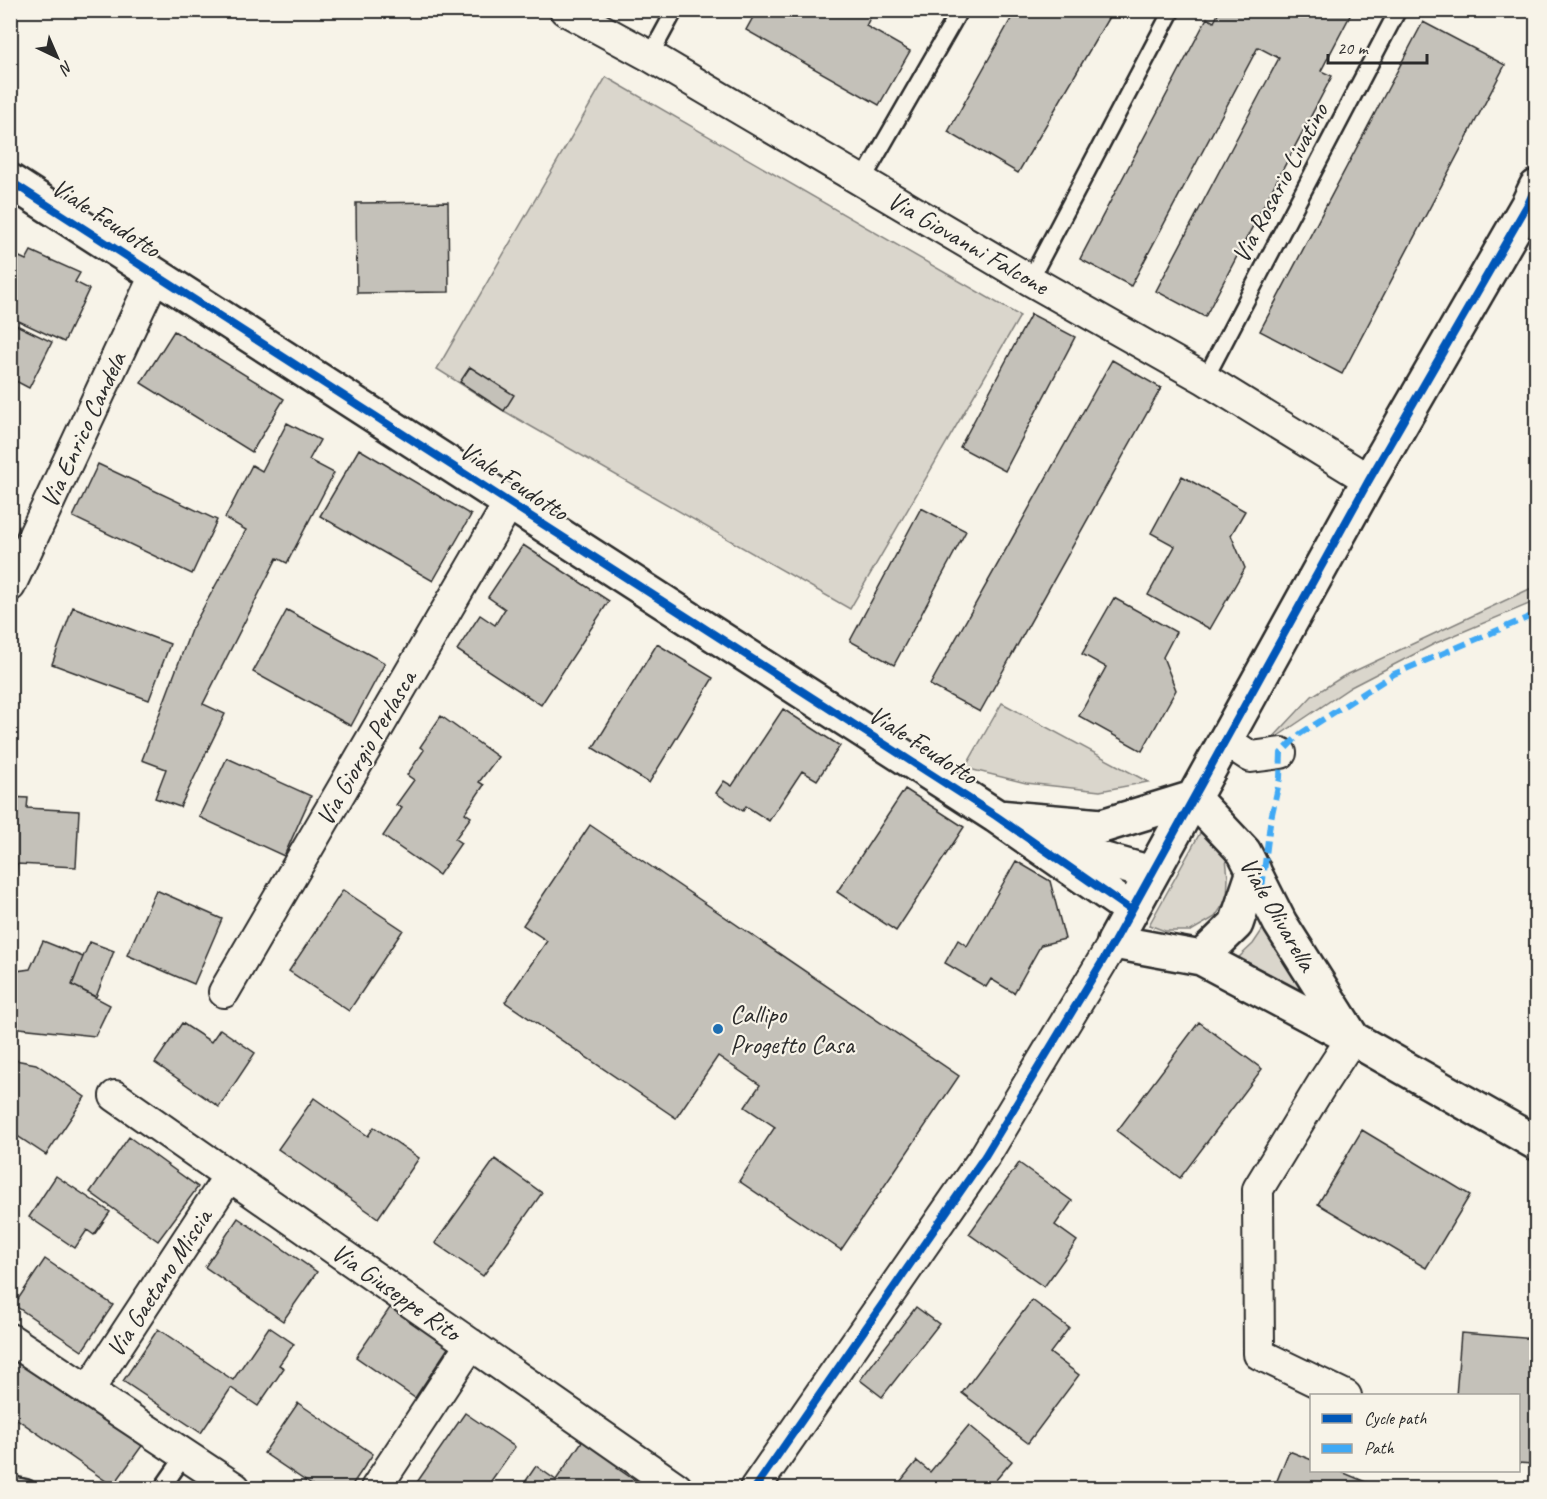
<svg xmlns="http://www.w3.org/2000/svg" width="1547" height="1499" font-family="Caveat,sans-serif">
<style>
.green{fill:#dad6cc;stroke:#82807c;stroke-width:1.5}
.building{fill:#c4c1b9;stroke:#2b2b2b;stroke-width:1.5}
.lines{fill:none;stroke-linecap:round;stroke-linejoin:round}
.lane-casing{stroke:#2b2b2b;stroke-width:20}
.street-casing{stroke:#2b2b2b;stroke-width:34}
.secondary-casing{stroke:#2b2b2b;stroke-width:38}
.lane{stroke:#f7f3e8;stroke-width:15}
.street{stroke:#f7f3e8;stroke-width:30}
.secondary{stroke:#f7f3e8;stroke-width:33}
.quiet{stroke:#3fa9f5;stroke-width:6;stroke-dasharray:12 6;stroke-linecap:butt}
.cycleway-casing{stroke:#f7f3e8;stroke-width:11}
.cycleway{stroke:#0057b8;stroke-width:8}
.poi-dot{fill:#1f6fb2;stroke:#f7f3e8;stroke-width:2}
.labels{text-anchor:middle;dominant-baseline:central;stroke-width:4.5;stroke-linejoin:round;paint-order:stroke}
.street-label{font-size:26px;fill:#2b2b2b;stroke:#f7f3e8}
.poi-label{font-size:26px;fill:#2b2b2b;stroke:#f7f3e8;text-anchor:start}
</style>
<rect width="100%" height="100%" fill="#f7f3e8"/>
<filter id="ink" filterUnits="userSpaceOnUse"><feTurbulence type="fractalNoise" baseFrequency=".0167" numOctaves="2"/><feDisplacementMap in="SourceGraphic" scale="12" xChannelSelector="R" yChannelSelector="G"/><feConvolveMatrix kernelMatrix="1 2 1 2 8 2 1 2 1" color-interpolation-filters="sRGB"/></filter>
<g filter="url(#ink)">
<!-- green -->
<path class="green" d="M606,77L1020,316L850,609L504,411L437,369Z
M1536,586V601L1436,643L1351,687L1269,742L1312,696L1342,677Z
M1002,703L1148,782L1100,791L1026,783L965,768Z
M1200,833L1207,836L1217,843L1226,858L1228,878L1227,899L1215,917L1191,931H1165L1149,925Z
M1265,926L1322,1007L1274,978L1237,959L1253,944Z"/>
<!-- building -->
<path class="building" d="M757,10H874L866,26L910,51L879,105L746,30Z
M1016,10H1113L1018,173L948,132Z
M1220,10H1353L1321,71L1332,76L1205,317L1156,291L1279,58L1258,47L1131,286L1080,259L1207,18L1214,22Z
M1423,22L1505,65L1342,374L1260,331Z
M448,202L449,292L357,293L356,203Z
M31,251L80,273L75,282L89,289L64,342L10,317V258L13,254L26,260Z
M1031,314L1075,337L1005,471L960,447Z
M10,322L52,342L29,388L10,378Z
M174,331L284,399L252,452L141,383Z
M1112,360L1161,388L980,712L930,685Z
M470,367L514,395L504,411L460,382Z
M287,423L320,440L309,460L334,473L287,563L277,558L203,704L225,714L180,807L155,798L166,769L142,760L191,630L246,530L225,518L252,465L262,471Z
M359,449L471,515L433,581L320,516Z
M98,464L217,520L192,574L73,517Z
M1182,476L1245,511L1231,535L1245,568L1210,629L1148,595L1175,546L1151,533Z
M921,508L966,531L894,665L850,641Z
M523,545L609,601L541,705L457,650L480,615L495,625L505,609L488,597Z
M1114,598L1176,632L1163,657L1176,690L1142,751L1079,716L1106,667L1082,654Z
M73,607L170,644L149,700L52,664Z
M287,610L385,663L351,726L253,672Z
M657,644L713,678L649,783L593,748Z
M783,709L840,746L817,780L802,771L769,821L746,806L743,811L716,793L724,781L732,786Z
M441,716L498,757L479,782L484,785L465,813L471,817L455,839L461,843L439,875L383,836L402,808L396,805L414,780L407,775L424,750L420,747Z
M227,758L311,796L284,856L199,817Z
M905,789L964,827L896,931L837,892Z
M10,797L28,798L27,808L79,811L76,867L17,864L12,939H10Z
M590,825L959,1076L841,1250L739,1181L775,1127L745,1107L760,1085L718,1056L676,1118L505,1002L547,941L523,925Z
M1016,861L1050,881L1065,939L1041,945L1014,993L991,979L986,987L945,963L958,940L967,946Z
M156,890L222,919L194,984L127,955Z
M343,890L403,930L349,1011L289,971Z
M43,941L83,957L72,985L110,1005L95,1036L10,1027V972L30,969Z
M90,942L114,951L96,997L72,985L83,957Z
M1199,1022L1262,1069L1180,1178L1117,1131Z
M182,1023L211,1042L220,1029L255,1053L219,1107L155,1063Z
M10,1059L36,1064L85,1097L46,1155L10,1131Z
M314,1098L368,1136L374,1127L419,1158L378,1218L278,1149Z
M1362,1130L1470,1195L1426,1268L1318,1204Z
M129,1137L198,1187L158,1241L90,1192Z
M495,1159L542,1193L483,1276L435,1243Z
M1019,1163L1072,1201L1055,1225L1077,1241L1044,1287L969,1234Z
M56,1176L110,1212L94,1235L87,1230L75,1248L29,1217Z
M238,1218L317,1272L283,1321L205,1267Z
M45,1259L113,1305L82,1351L14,1305Z
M1032,1300L1069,1328L1050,1353L1079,1375L1028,1443L962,1393Z
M392,1305L450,1345L415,1398L356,1357Z
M916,1307L939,1324L882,1397L860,1380Z
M269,1327L294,1344L279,1365L284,1368L258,1406L231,1388L201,1433L123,1381L158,1329L233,1380Z
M1461,1333L1536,1339V1421L1533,1464L1518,1463V1396H1456Z
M10,1348L144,1443L113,1486L10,1414Z
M298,1403L373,1454L350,1488H316L264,1453Z
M465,1413L515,1447L486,1488H413Z
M969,1425L1012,1461L989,1488H895L917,1461L930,1472Z
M587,1434L624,1459L617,1468L646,1488H521L536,1466L556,1480Z
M1289,1451L1312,1460V1470H1337L1380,1488H1274Z"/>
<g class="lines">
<!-- lane casing -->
<g class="lane-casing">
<path id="lane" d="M650,56L675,10
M862,181L960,10
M1030,280L1172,10
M1205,379L1398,10
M10,1484L27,1488
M162,1488L185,1455"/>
</g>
<!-- street casing -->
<g class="street-casing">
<path id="street" d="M565,10L650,56L1030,280L1205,379L1369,480
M10,586L155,275
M1225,740L1251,757L1281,753
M224,992L509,503
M115,1096L677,1488
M10,1339L235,1488
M88,1391L229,1176
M1346,1396L1259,1354L1258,1189L1322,1084L1352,1038
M376,1488L471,1344
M755,1488L985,1156L1114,942"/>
</g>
<!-- secondary casing -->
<g class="secondary-casing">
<path id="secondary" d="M10,181L996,816L1131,910
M1536,187L1528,204L1369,480L1114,942L1201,958L1352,1038L1536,1143
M998,817L1102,826L1193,798L1244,852L1280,923L1352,1037
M1051,845L1151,873
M1201,958L1236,924L1254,871"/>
</g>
<!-- lane -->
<use href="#lane" class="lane"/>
<!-- street -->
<use href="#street" class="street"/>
<!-- secondary -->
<use href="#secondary" class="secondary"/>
<!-- quiet -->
<path class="quiet" d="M1262,888L1270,823L1280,778L1281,753L1300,734L1394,674L1536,614"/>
<!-- cycleway casing -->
<g class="cycleway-casing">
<path id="cycleway" d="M10,181L996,816L1131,910
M755,1488L985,1156L1114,942L1369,480L1528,204L1536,187"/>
</g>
<!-- cycleway -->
<use href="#cycleway" class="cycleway"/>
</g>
</g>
<!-- markers -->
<circle class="poi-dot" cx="718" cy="1029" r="6"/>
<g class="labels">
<!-- street labels -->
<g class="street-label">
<text transform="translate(1280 183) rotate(-62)">Via Rosario Livatino</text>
<text transform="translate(106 218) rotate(33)">Viale Feudotto</text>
<text transform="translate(968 243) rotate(30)">Via Giovanni Falcone</text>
<text transform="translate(83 430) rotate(-65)">Via Enrico Candela</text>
<text transform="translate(514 481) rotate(33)">Viale Feudotto</text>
<text transform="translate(923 745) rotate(33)">Viale Feudotto</text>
<text transform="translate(366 748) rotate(-60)">Via Giorgio Perlasca</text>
<text transform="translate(1278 914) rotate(60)">Viale Olivarella</text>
<text transform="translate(159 1283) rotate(-57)">Via Gaetano Miscia</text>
<text transform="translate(396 1292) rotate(35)">Via Giuseppe Rito</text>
</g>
<!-- poi labels -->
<g class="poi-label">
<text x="730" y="1014">Callipo<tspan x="730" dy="30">Progetto Casa</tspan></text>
</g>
</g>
<!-- margin -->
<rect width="1547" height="1499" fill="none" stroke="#f7f3e8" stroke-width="36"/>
<rect x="18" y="18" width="1511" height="1463" fill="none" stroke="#2b2b2b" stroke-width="2" filter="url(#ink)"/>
<!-- legend -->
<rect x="1310" y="1394" width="210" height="78" fill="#f7f3e8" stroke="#a5a39c" stroke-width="1.5"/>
<rect x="1322" y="1414" width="30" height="9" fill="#0057b8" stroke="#a5a39c" stroke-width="1.5"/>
<text x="1364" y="1424" font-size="18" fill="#2b2b2b">Cycle path</text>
<rect x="1322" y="1444" width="30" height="9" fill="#3fa9f5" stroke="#a5a39c" stroke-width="1.5"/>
<text x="1364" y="1454" font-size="18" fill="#2b2b2b">Path</text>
<!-- north arrow -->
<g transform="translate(57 57) rotate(136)" stroke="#f7f3e8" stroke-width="4.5" paint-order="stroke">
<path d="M0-4.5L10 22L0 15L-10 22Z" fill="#2b2b2b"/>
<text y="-9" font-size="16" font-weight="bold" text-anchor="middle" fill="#2b2b2b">N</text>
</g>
<!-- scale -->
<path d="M1328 54v9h99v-9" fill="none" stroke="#2b2b2b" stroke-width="3"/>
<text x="1337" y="54" font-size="18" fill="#2b2b2b" stroke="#f7f3e8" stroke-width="4.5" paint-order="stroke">20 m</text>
</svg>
